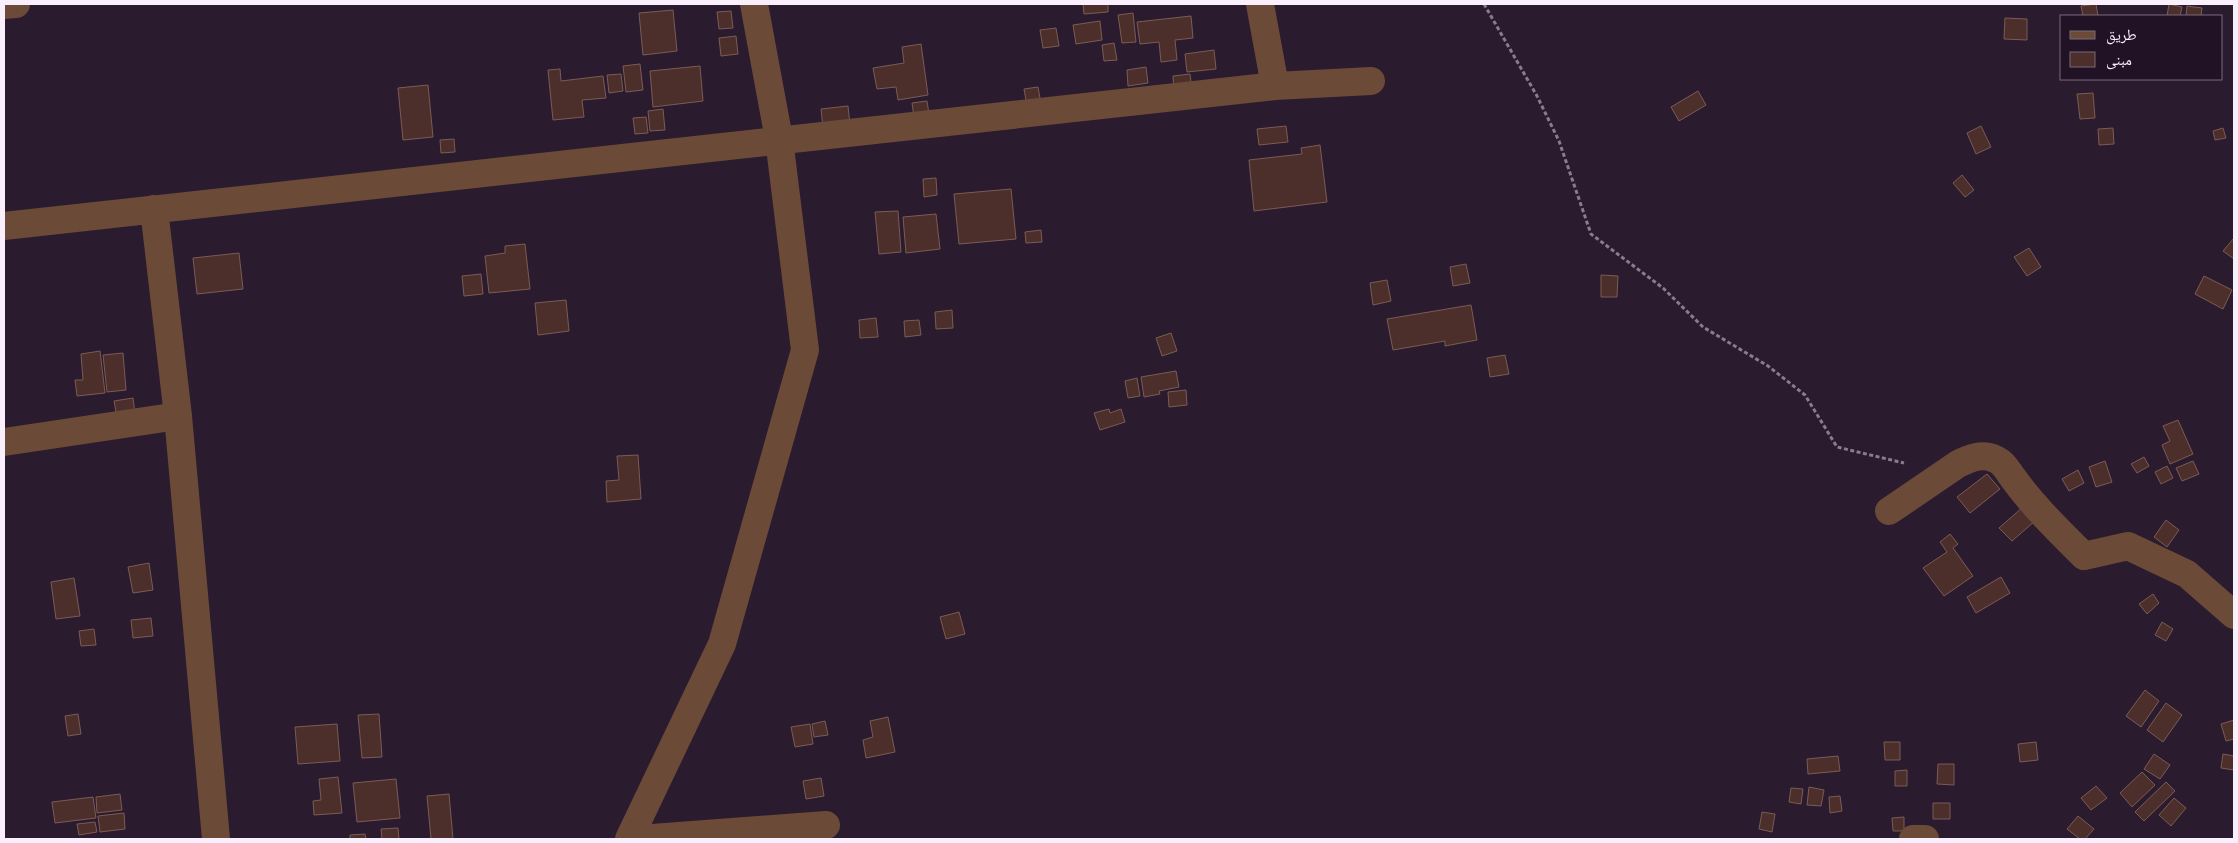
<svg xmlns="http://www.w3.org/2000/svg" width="2238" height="843" font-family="Roboto,'Noto Naskh Arabic',sans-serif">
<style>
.building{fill:#4c2f2b;stroke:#7b5b56}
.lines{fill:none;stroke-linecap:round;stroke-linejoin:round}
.path{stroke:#897c8c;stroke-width:3;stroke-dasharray:4 2.5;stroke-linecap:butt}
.minor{stroke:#6b4a37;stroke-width:28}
</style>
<rect width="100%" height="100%" fill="#2b1b2f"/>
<!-- building -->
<path class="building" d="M1083,4H1108V12L1084,14Z
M2096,4L2098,16H2083L2081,6Z
M2169,4L2182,7L2180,16H2167Z
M2187,6L2202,8L2201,16H2186Z
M673,10L677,51L643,55L639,13Z
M731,11L733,28L719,29L717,12Z
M1133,13L1136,42L1122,43L1118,15Z
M1191,16L1193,38L1175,40L1177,60L1161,62L1159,42L1140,44L1137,22Z
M2005,18L2027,19V40L2004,39Z
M1100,21L1102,40L1076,44L1073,25Z
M1056,28L1059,46L1043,48L1040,30Z
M736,36L738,54L721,56L719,38Z
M1114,43L1117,60L1104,61L1102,45Z
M921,44L928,95L898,100L896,87L877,89L873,68L904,63L902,47Z
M1214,50L1216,69L1187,72L1185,54Z
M640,64L643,90L626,92L623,66Z
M700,66L703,101L653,107L650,71Z
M1146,67L1148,83L1128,86L1127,70Z
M560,69L561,81L603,76L606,98L582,100L584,117L553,120L548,70Z
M621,74L623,91L609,93L607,75Z
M1190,74L1192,91L1174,94L1173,76Z
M428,85L433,137L403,140L398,88Z
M1038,87L1041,104L1027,106L1024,89Z
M1698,91L1706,105L1679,121L1671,107Z
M2093,93L2095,118L2080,119L2077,94Z
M927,101L929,114L914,117L912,103Z
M848,106L850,125L823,128L821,109Z
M663,109L665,130L650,131L648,111Z
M646,117L648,133L635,134L633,118Z
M1286,126L1288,142L1259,145L1257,129Z
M1981,126L1991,147L1976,154L1967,133Z
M2113,128L2114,144L2099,145L2098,129Z
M2223,128L2226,138L2215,140L2213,131Z
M454,139L455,152L441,153L440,140Z
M1320,145L1327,202L1254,211L1249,160L1302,154L1301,148Z
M1962,175L1974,190L1965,197L1953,183Z
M936,178L937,195L924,197L923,179Z
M1011,189L1016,239L959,244L954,194Z
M898,211L901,252L879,254L875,212Z
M936,214L940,249L906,253L903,217Z
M1041,230L1042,242L1026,243L1025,232Z
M2234,238V259L2223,251Z
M525,244L530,289L489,293L485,256L505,253V246Z
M2029,248L2041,267L2027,276L2014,257Z
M239,253L243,289L197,294L193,258Z
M1466,264L1470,283L1453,286L1450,267Z
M481,274L483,294L464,296L462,276Z
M1601,275L1618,276L1617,297H1601Z
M2204,276L2232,290L2223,309L2195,294Z
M1387,280L1391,301L1373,305L1370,283Z
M566,300L569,331L538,335L535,303Z
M1471,305L1477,340L1445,346V341L1393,350L1387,319Z
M952,310L953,328L936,329L935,312Z
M876,318L878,337L860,338L859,320Z
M919,320L921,335L905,337L904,321Z
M1171,333L1177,351L1162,356L1156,338Z
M100,351L105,393L77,396L75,380H83L81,354Z
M123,353L126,390L107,392L103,355Z
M1505,355L1509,374L1490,377L1487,358Z
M1176,371L1179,387L1159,391L1160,394L1144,397L1141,377Z
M1137,378L1140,396L1128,398L1125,381Z
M1186,390L1187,405L1169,407L1168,392Z
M133,398L135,414L117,417L114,401Z
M1109,409L1110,413L1121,409L1125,422L1100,430L1094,413Z
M2178,420L2193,454L2170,464L2162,445L2170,441L2163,426Z
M638,455L641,499L607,502L606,481L619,480L617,456Z
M2144,457L2149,466L2137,473L2131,464Z
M2105,461L2112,482L2096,487L2089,467Z
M2193,461L2199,474L2182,481L2176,468Z
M2167,466L2173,478L2161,484L2155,472Z
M2078,470L2084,483L2069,491L2062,479Z
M1987,474L2000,489L1970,513L1957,497Z
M2023,507L2035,521L2012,541L1999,528Z
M2166,520L2179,530L2167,547L2154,537Z
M1950,534L1958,544L1953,548L1973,576L1944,596L1923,568L1947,552L1940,542Z
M149,563L153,590L133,593L128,567Z
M2001,577L2010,593L1976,613L1967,597Z
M74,578L80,616L56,619L51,582Z
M2153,594L2159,603L2147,614L2139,604Z
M959,612L965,634L946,639L940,617Z
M151,618L153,636L133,638L131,620Z
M2162,622L2173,629L2166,641L2155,635Z
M94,629L96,645L81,646L79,631Z
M2145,690L2159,701L2141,727L2126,716Z
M2166,703L2182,715L2163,742L2147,730Z
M78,714L81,734L68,736L65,716Z
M379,714L382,757L362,758L358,715Z
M888,717L895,752L866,758L863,740L873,737L870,721Z
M2234,720V739L2226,741L2221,724Z
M825,721L828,735L814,737L812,724Z
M337,724L340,761L298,764L295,727Z
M810,724L813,744L795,747L791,727Z
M1884,742H1900V760H1885Z
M2036,742L2038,760L2020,762L2018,744Z
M2154,754L2170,765L2160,779L2144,769Z
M2223,754L2234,756V770L2221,768Z
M1838,756L1840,771L1808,774L1807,759Z
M1938,764H1954V785L1937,784Z
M1907,770V786H1895V771Z
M2142,772L2155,785L2132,807L2120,793Z
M338,777L342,813L314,815L313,801L321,800L319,779Z
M821,778L824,796L806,799L803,781Z
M396,779L400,818L357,822L353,783Z
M2166,782L2175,791L2144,821L2135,812Z
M2096,786L2107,798L2091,810L2081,798Z
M1809,787L1824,790L1821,806L1807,805Z
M1791,788L1803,789L1801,804L1789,802Z
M120,794L122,810L97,813L96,797Z
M449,794L453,839H431L427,796Z
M1840,796L1842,811L1830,813L1829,797Z
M93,797L96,818L55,823L52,802Z
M2174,798L2186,808L2171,826L2159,815Z
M1933,803H1950V819H1933Z
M1762,812L1775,814L1772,832L1759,829Z
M124,813L125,829L100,832L98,816Z
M2078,816L2094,829L2085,839H2080L2067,829Z
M1904,817V831H1893L1892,818Z
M95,822L97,832L79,835L77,824Z
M398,828L399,839H382L381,829Z
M365,834L366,839H350V835Z"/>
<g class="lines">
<!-- path -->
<path class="path" d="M1484,4L1537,96L1559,141L1591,234L1663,288L1703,327L1768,366L1805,395L1837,447L1904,463"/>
<!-- minor -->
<path class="minor" d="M1260,4L1275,86L1371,81
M4,5L16,4
M154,209L178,416L216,839
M4,226L1275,86
M4,442L178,416
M1889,511L1958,464C1970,458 1982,453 1995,459C2003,462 2008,471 2013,478C2034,507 2059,531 2084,556L2128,546L2187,574L2234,615
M629,839L722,644L805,350L779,139L754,4
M639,839L826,825
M1913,839H1925"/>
</g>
<!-- border -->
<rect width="2238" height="843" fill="none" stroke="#faeffc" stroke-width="10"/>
<!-- legend -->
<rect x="2060" y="15" width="162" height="65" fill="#211225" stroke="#786a7b"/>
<rect x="2070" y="31" width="25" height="8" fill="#6b4a37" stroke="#786a7b"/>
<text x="2106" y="40" font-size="15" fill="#faeffc">طريق</text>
<rect x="2070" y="52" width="25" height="15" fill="#4c2f2b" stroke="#786a7b"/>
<text x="2106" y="65" font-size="15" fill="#faeffc">مبنى</text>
</svg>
